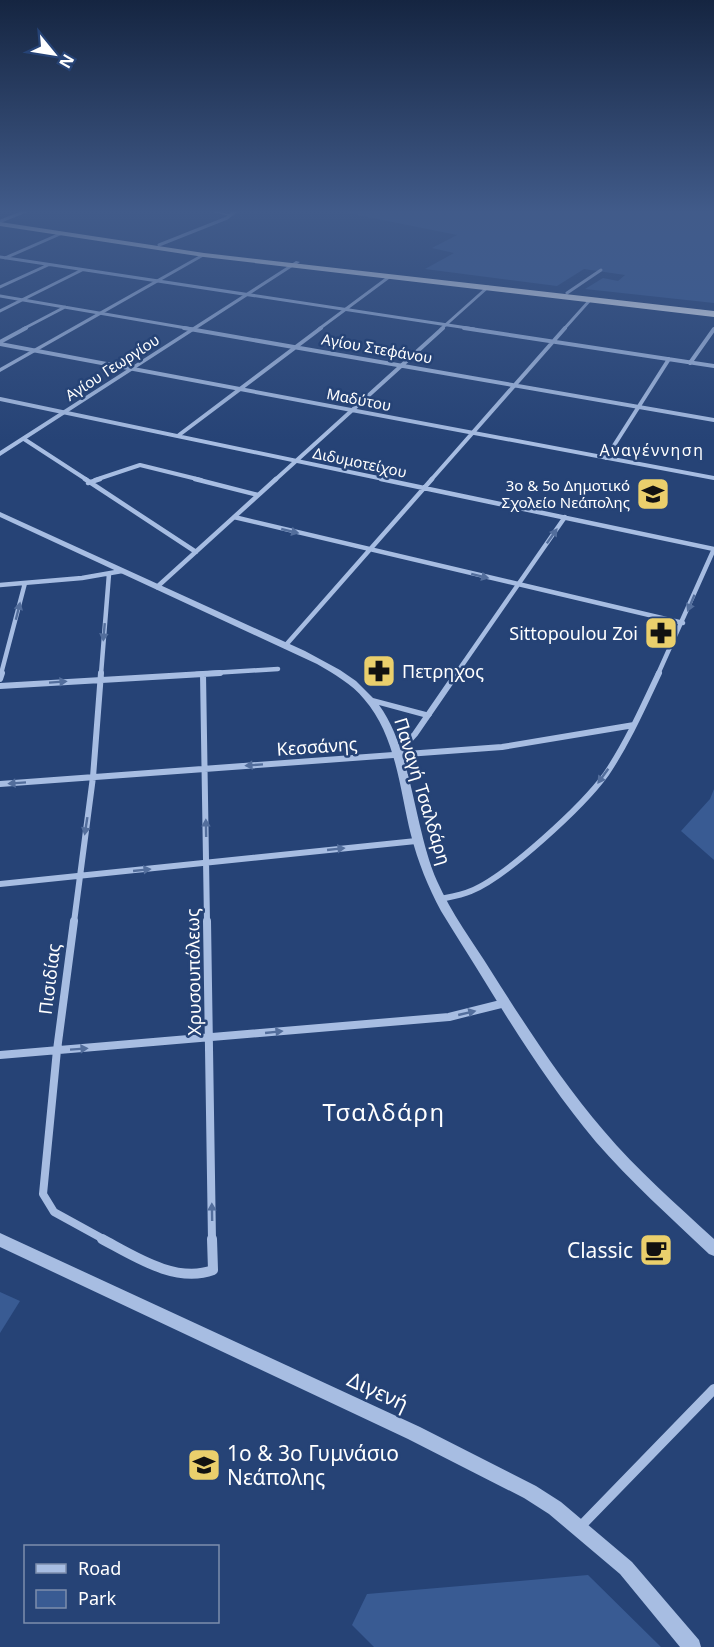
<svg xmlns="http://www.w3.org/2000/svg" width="714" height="1647" font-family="'Noto Sans',sans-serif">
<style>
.green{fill:#395b93}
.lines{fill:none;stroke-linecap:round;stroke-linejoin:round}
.minor-far5{stroke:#a7bde2;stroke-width:3}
.minor-far4{stroke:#a7bde2;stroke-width:4}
.minor-far3{stroke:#a7bde2;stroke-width:4.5}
.minor-far2{stroke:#a7bde2;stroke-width:6}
.minor-far1{stroke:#a7bde2;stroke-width:8}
.minor{stroke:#a7bde2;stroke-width:10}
.tertiary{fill:#a7bde2;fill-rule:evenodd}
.trunk{fill:#f2f6fd;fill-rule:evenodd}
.oneway{fill:#536e9c}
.labels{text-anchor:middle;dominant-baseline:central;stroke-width:5;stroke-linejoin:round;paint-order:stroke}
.far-street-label{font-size:15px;fill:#fff;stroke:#264376}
.far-poi-label{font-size:15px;fill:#fff;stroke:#264376;text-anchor:end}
.far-neighbourhood-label{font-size:16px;letter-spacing:1.5px;fill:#fff;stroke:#264376}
.poi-label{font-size:18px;fill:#fff;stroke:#264376;text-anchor:end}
.street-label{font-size:18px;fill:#fff;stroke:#264376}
.near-poi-label{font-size:21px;fill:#fff;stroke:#264376;text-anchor:end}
.near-street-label{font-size:21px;fill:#fff;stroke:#264376}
.near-neighbourhood-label{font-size:24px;letter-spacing:1.5px;fill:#fff;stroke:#264376}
</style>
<rect width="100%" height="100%" fill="#264376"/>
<!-- green -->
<path class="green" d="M338,211H714V303L585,289L603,278L618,281L625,275L584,269L557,286L425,269L454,253L432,248L457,235Z
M714,789V860L681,831L710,799Z
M0,1292L20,1301L0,1333Z
M588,1575L661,1647H374L352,1625L367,1594Z"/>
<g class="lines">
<!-- minor-far5 -->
<path class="minor-far5" d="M1,221L26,211
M159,245L227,218L236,211
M0,257L474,329
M5,258L60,234
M0,287L48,265
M567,293L601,270
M0,296L192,329
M0,311L82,270
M23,329L65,307
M319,329L389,277
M441,329L488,287
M564,329L590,300"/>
<!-- minor-far4 -->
<path class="minor-far4" d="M184,328L714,420
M464,328L714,366
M0,342L26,328
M0,344L714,478
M690,363L714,329
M0,399L388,480
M179,435L321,328
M24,439L87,480
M606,458L669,359
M95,480L140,465L201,480
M275,480L443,328
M431,480L565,328"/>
<!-- minor-far3 -->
<path class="minor-far3" d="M85,479L196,552
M195,479L258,495
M381,479L714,549L658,674
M88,483L100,479
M234,517L683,623
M0,585L82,578L122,571
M157,587L276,479
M285,646L432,479
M1,674L25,583
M101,674L109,574
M196,674L278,669
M456,674L565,517"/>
<!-- minor-far2 -->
<path class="minor-far2" d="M203,674L207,922
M0,679L2,673
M0,686L220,673
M396,755L415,734L457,673
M0,784L502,747L634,725
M0,884L416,841
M440,899C450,897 462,895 471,891C506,877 583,806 606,774C627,743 643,707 659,673
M74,922L93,777L101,673"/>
<!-- minor-far1 -->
<path class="minor-far1" d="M74,921L57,1050L43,1194L54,1212L105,1240
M207,921L212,1240
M0,1055L449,1017L505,1003"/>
<!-- minor -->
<path class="minor" d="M102,1239C134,1256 176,1284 213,1270L212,1239
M580,1527L714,1389"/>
<!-- tertiary -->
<path class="tertiary" d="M208,211H215L232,215L230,216Z
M202,254L206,255L0,372V368Z
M296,261L300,262L0,456V451Z
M0,512L305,651L340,670L356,681L373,698L430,713L432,715L430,717L427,718L379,705C412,750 414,828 437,881C451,913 473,942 491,971C526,1026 561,1081 604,1131C637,1170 676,1204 714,1239V1256L709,1254C670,1217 631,1182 596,1142C555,1093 520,1039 487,985C472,960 456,936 441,911C428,887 418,862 411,835C400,791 396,735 364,699C352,684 334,674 317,664L0,517Z
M0,1233L420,1427L536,1486L561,1502L632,1562L699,1640L701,1647H680L620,1574L549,1514L524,1498L408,1439L0,1247Z"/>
<!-- trunk -->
<path class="trunk" d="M0,222L204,253L714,311V317L204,257L0,226Z"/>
</g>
<!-- one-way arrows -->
<defs><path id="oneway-solid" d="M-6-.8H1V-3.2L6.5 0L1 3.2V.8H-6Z" transform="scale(1.5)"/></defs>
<g class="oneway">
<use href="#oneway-solid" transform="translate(290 531) rotate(13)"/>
<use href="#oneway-solid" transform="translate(552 536) rotate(-55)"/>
<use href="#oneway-solid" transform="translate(480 576) rotate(14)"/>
<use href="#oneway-solid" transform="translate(691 603) rotate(113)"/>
<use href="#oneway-solid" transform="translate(18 611) rotate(-76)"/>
<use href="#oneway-solid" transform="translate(104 632) rotate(95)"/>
<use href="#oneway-solid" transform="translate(58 682) rotate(-4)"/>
<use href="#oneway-solid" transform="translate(254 765) rotate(176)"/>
<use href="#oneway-solid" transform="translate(603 776) rotate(126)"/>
<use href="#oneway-solid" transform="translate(17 783) rotate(176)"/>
<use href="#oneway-solid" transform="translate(86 826) rotate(99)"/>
<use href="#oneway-solid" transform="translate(206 828) rotate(-91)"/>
<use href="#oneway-solid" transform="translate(336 849) rotate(-6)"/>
<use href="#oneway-solid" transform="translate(142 870) rotate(-6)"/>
<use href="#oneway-solid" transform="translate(467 1013) rotate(-13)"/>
<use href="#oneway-solid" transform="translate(274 1032) rotate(-6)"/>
<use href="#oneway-solid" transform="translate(79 1049) rotate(-4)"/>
<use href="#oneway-solid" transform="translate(212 1212) rotate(-91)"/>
</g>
<!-- sky -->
<linearGradient id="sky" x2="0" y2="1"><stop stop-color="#152541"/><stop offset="0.48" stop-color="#415b8a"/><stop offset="1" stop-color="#415b8a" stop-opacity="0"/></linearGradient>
<rect width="714" height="441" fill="url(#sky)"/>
<!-- icons -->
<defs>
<g id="school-square" transform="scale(1.725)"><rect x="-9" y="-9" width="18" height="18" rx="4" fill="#eacf6c" stroke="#264376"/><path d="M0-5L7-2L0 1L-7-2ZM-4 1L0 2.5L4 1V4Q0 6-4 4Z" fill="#111"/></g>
<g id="pharmacy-square" transform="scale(1.725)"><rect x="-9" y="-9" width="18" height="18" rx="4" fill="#eacf6c" stroke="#264376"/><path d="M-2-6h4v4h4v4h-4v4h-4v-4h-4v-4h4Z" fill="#111"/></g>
<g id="cafe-square" transform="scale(1.725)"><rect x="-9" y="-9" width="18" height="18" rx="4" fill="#eacf6c" stroke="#264376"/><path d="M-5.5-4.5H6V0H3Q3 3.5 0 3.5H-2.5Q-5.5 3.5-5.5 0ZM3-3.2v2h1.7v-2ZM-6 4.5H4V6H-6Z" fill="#111"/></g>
</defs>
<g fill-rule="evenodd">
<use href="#school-square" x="653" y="494"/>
<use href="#pharmacy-square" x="661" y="633"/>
<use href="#pharmacy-square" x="379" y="671"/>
<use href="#cafe-square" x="656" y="1250"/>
<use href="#school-square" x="204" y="1465"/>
</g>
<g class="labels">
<!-- far-street labels -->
<g class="far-street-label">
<text transform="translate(377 348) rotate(10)">Αγίου Στεφάνου</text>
<text transform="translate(112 367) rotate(-33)">Αγίου Γεωργίου</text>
<text transform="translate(359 399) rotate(11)">Μαδύτου</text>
<text transform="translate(360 462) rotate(12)">Διδυμοτείχου</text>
</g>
<!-- far-poi labels -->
<g class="far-poi-label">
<text x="630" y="485">3ο &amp; 5ο Δημοτικό<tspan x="630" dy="17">Σχολείο Νεάπολης</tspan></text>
</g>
<!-- far-neighbourhood labels -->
<g class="far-neighbourhood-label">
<text x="652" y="450">Αναγέννηση</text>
</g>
<!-- poi labels -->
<g class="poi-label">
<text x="638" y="633">Sittopoulou Zoi</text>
<text x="402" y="671" text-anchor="start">Πετρηχος</text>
</g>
<!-- street labels -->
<g class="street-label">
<text transform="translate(317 746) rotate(-4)">Κεσσάνης</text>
<text transform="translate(423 791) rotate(73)">Παναγή Τσαλδάρη</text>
<text transform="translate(193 972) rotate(-91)">Χρυσουπόλεως</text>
<text transform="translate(49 979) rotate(-83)">Πισιδίας</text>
</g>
<!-- near-poi labels -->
<g class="near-poi-label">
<text x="633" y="1250">Classic</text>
<text x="227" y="1453" text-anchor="start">1ο &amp; 3ο Γυμνάσιο<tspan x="227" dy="24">Νεάπολης</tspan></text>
</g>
<!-- near-street labels -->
<g class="near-street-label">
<text transform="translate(378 1391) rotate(25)">Διγενή</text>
</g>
<!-- near-neighbourhood labels -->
<g class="near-neighbourhood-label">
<text x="384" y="1111">Τσαλδάρη</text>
</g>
</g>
<!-- legend -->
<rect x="24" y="1545" width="195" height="78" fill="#264376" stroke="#7d8ead" stroke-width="1.5"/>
<rect x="36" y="1564" width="30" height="9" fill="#a7bde2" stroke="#7d8ead" stroke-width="1.5"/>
<text x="78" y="1575" font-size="18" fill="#ffffff">Road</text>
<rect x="36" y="1590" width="30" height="18" fill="#395b93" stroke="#7d8ead" stroke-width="1.5"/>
<text x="78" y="1605" font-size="18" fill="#ffffff">Park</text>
<!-- north arrow -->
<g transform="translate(54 54) rotate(120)" stroke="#264376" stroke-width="4.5" paint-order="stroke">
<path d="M0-4.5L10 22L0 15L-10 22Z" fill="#ffffff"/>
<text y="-9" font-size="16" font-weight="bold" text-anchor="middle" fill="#ffffff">N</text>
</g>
</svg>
